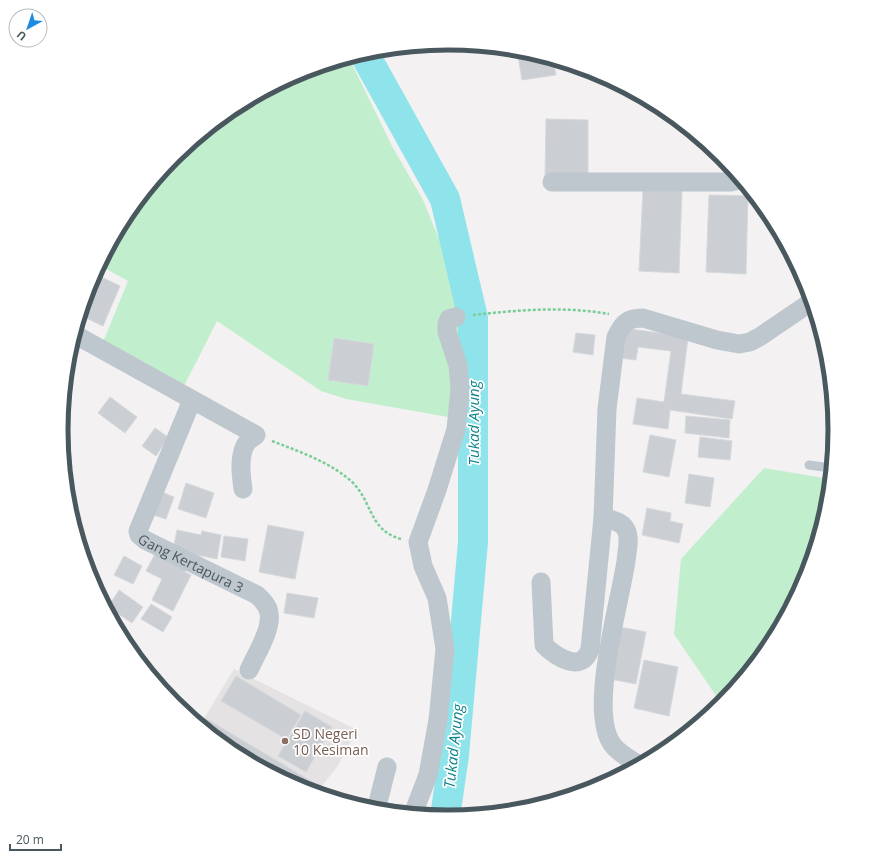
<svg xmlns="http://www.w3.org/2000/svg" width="895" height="860" font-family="'Open Sans',sans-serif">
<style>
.education{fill:#e4e2e3}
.green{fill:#c1efcd}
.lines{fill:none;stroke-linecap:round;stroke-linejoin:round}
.river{stroke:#8fe4eb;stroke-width:30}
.building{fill:#cbcfd3;stroke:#d5d8dc}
.path{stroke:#79cd99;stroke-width:2.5;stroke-dasharray:3 2;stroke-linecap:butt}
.service{stroke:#bdc7cd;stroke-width:9}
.minor{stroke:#bdc7cd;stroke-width:19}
.education-dot{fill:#8d6e63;stroke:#fff;stroke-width:1.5}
.labels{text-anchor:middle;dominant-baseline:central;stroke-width:3.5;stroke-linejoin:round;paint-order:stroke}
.street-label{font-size:14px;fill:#49575e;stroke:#fff}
.education-label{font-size:14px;fill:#785e54;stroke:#fff;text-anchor:start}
.water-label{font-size:15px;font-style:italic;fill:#0f838c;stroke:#fff}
.rim{fill:none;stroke:#49575e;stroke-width:5}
</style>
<rect width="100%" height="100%" fill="#f3f1f1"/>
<!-- education -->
<path class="education" d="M234,669L357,730L337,767L316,793L299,787L232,752L200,725Z"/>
<!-- green -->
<path class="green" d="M349,58L392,146L423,200L453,273L460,326L455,394L448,417L346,399L321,391L217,321L183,388L103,342L128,281L99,265L126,215L174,156L233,108L300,72Z
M764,468L830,479L827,506L805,578L769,645L721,703L674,634L681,559Z"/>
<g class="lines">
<!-- river -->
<path class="river" d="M364,53L445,199L473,318V542L454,755L445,817"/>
</g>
<!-- building -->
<path class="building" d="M517,50L553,60L556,75L522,80Z
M546,119L588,120V178L545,177Z
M643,189L682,191L679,273L639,271Z
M709,195L748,196L746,274L706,272Z
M95,274L120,286L103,326L80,315L86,294Z
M623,328L688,337L681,394L735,401L732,419L670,410L668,429L633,424L637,398L664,402L671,351L638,347L636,360L619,358Z
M576,333L595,335L593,355L573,352Z
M334,338L374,344L368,386L328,380Z
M110,397L137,417L125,433L98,413Z
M686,416L730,420L729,438L685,433Z
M155,428L168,437L156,456L142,446Z
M650,435L676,440L669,477L643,472Z
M700,437L732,441L730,460L698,457Z
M689,474L714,478L710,507L685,503Z
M186,483L214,493L206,518L178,509Z
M159,491L174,497L166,519L150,514Z
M647,508L671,513L670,521L683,524L679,543L642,535Z
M268,525L304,532L295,579L259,572Z
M177,530L201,535L202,531L221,535L217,559L173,550Z
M224,536L248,539L245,561L221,557Z
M156,552L187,568L185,572L191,575L173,611L152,600L162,579L146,571Z
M124,556L142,566L133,584L114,575Z
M119,590L143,607L132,623L108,607Z
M287,593L318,598L314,618L284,613Z
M151,604L172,617L163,632L141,619Z
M620,627L646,632L636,684L610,679Z
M644,660L678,667L669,716L634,708Z
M236,676L301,715L286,739L221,701Z
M305,711L332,727L306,772L278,756Z
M207,719L316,784L312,791L299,787L232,752L203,727Z
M322,790L347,802L320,794Z"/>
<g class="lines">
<!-- path -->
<path class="path" d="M473,315C518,310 564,306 609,314
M272,441C300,452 328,461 351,481C373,501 368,530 401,539"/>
<!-- service -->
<path class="service" d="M809,465L831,468"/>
<!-- minor -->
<g class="minor">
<path d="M552,182H731L740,180"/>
<path d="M74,334L256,435C254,437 250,439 248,441C238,453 241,475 243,489"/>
<path id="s1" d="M192,400L138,531L139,535L145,540L257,595C262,600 268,605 269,613C272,630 256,654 249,670"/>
<path d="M603,518C610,519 621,522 625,528C631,537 627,551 626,561C620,603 588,710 612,744C618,753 630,759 639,765"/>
<path d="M541,582L544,645C556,657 582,674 590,649L603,518L607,409L616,337C623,323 627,318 643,318L717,340L739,344L750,342L761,336L811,302"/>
<path d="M376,810L387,767"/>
<path d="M413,814L428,775L438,720L445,649L437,598L423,566L418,542L437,490L456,429L460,389L458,365L447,332V324L449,319L456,317"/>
</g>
</g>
<!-- markers -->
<circle class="education-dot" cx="285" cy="741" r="4"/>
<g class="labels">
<!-- street labels -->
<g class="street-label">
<text stroke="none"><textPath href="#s1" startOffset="205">Gang Kertapura 3</textPath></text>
</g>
<!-- education labels -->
<g class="education-label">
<text x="293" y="733">SD Negeri<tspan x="293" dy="16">10 Kesiman</tspan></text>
</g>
<!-- water labels -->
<g class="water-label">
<text transform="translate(473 423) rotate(-90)">Tukad Ayung</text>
<text transform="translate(453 746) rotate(-84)">Tukad Ayung</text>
</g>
</g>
<!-- crop -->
<path d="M0 0H895V860H0ZM68 430a380 380 0 1 1 760 0a380 380 0 1 1-760 0Z" fill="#fff" fill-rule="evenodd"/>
<path class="rim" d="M68 430a380 380 0 1 1 760 0a380 380 0 1 1-760 0Z"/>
<!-- north arrow -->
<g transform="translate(28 28) rotate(220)"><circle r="19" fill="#ffffff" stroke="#b6bcbf"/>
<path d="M0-3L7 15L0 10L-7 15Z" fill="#1c8ce2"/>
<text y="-6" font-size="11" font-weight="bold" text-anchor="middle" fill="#49575e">U</text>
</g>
<!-- scale -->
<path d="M10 844v6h51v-6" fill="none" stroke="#49575e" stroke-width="2"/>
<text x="16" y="844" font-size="12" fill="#49575e" stroke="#ffffff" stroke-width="3" paint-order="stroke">20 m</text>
</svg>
